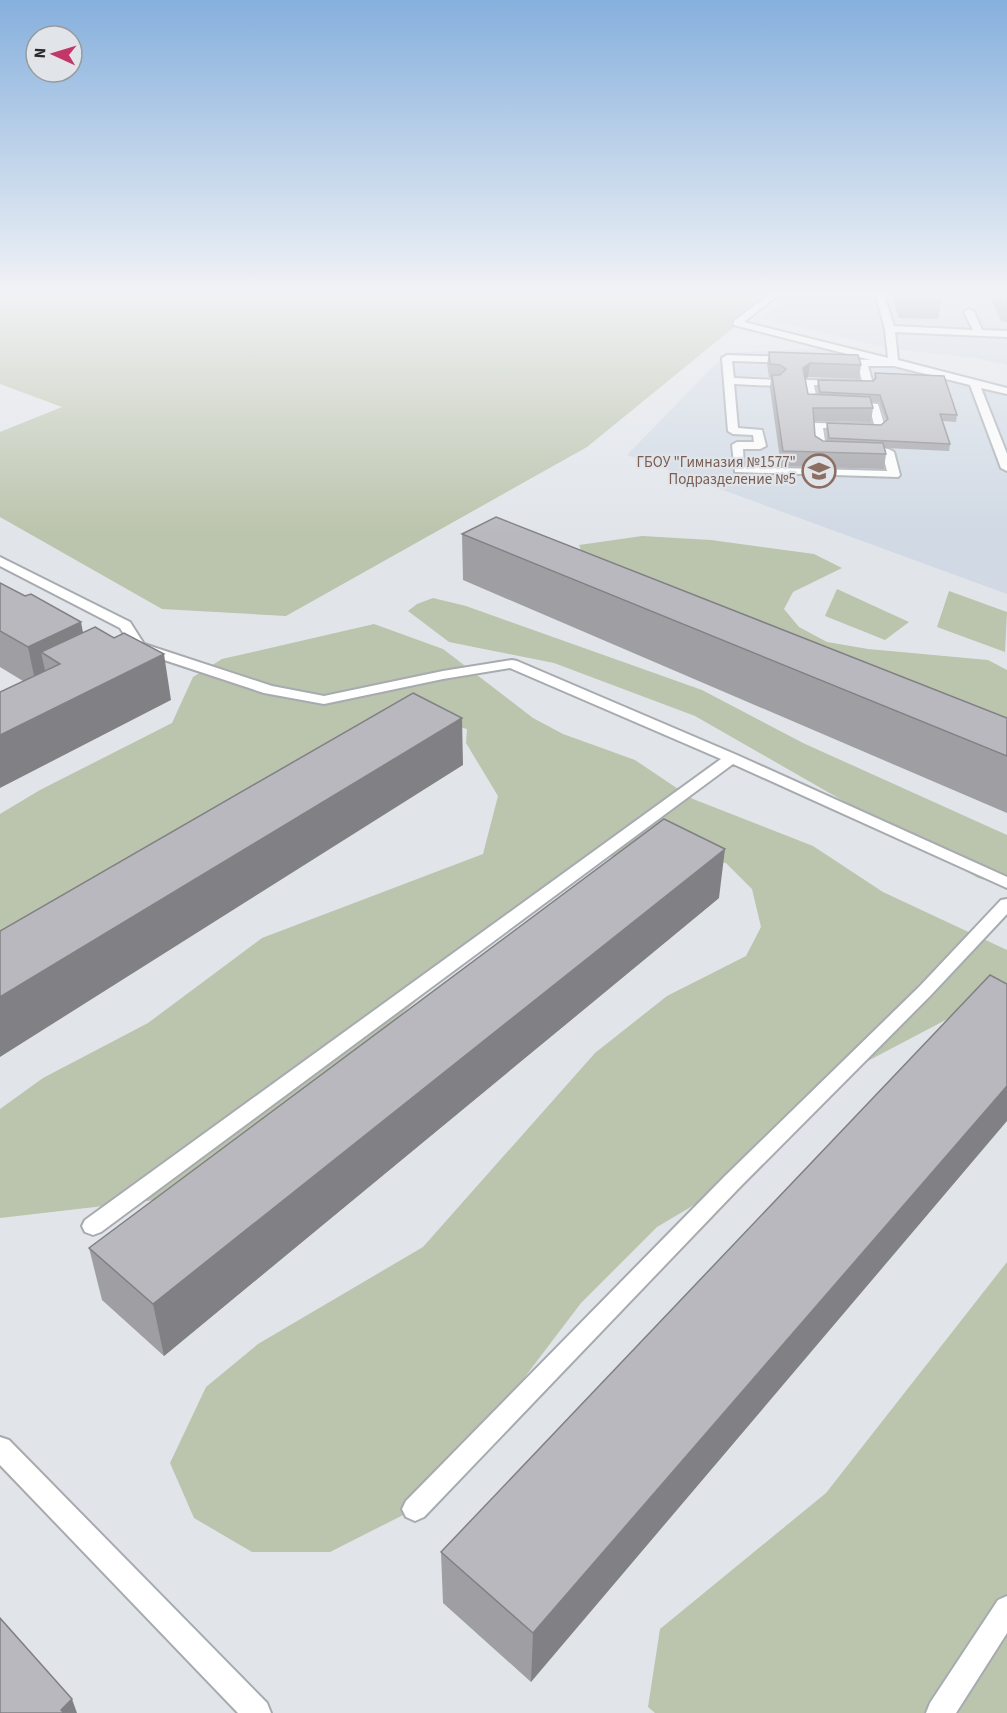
<svg xmlns="http://www.w3.org/2000/svg" width="1007" height="1713" font-family="'Source Sans 3',sans-serif">
<style>
.built{fill:#d0d9e4}
.green{fill:#bbc4ac}
.lines{fill:none;stroke-linecap:round;stroke-linejoin:round}
.lane-casing{stroke:#a7abaf;stroke-width:4}
.lane{fill:#fff;fill-rule:evenodd}
.wall{fill:#9e9ea3;fill-rule:evenodd}
.shaded-wall{fill:#818185}
.building{fill:#b8b8be;stroke:#818185;stroke-width:1.5}
.labels{text-anchor:middle;dominant-baseline:central;stroke-width:4.5;stroke-linejoin:round;paint-order:stroke}
.far-education-label{font-size:15px;fill:#785e54;stroke:#e1e5ea;text-anchor:end}
</style>
<rect width="100%" height="100%" fill="#e1e5ea"/>
<!-- built -->
<path class="built" d="M793,293H1007V365L975,358L892,349L761,318Z
M824,348L1007,395V594L627,455L726,353Z"/>
<!-- green -->
<path class="green" d="M0,293H776L587,447L286,616L162,609L0,517V432L62,407L0,384Z
M642,536L711,540L814,554L842,568L793,592L784,609L799,627L827,642L868,649L988,660L1007,670V745L585,560L579,545Z
M837,589L909,622L885,640L825,616Z
M949,591L1007,612L1005,652L937,627Z
M433,598L466,606L702,690L803,743L1007,835V886L978,878L695,716L554,663L449,642L408,611L417,604Z
M374,624L443,649L533,718L563,734L635,760L693,799L813,846L883,892L1007,950V1006L976,1004L862,1064L787,1118L731,1183L657,1227L581,1303L459,1464L415,1509L330,1552H252L194,1518L170,1463L206,1387L258,1344L423,1247L595,1053L667,996L746,956L761,927L752,889L726,863L635,849L598,861L499,928L270,1130L173,1198L0,1218V1109L43,1078L148,1023L262,938L483,854L498,796L466,743L467,729L428,719L0,967V814L40,790L172,723L193,677L222,659Z
M1007,1262V1713H655L648,1707L660,1629L826,1493Z"/>
<g class="lines">
<!-- lane casing -->
<g class="lane-casing">
<path id="lane" d="M771,293H781L744,322L888,358L885,329L875,293H883L894,326L973,330L964,312L969,309L974,312L982,330L1007,331V337L895,332L898,360L1007,388V394L981,388L1007,454V471L1001,468L970,385L894,366H868L873,384L872,386L814,385L817,401L828,405L823,408L808,406L804,380L862,381L858,365H838L833,362L838,359L871,360L734,325V321Z
M727,355L791,357L796,360L791,363L732,361L734,378L777,380L782,383L777,386L734,384L738,428L762,430L766,446L760,449H743L744,467L887,471L883,455L863,454L857,451C865,445 886,446 894,452L900,475L898,477L735,472L732,445L737,442H754L753,435L733,434L728,431L722,358Z
M852,402L878,404L885,427L884,429L823,428L826,447L837,450L831,453L817,452L812,425L813,423L874,424L870,409L848,407L847,405Z
M0,557L130,622L144,644L272,686L324,696L443,671L512,660L517,661L737,755L1007,877V888L733,764L101,1232L93,1235L85,1232L82,1226L85,1220L721,759L510,668L443,679L324,704L264,693L134,650L120,628L0,566Z
M1007,899V914L931,995L738,1189L424,1517L415,1521L406,1517L402,1509L406,1501L724,1177L919,987L1001,900Z
M0,1437L9,1440L267,1703L271,1713H238L0,1465Z
M1007,1596V1633L956,1713H926L930,1703L998,1600Z"/>
</g>
<!-- lane -->
<use href="#lane" class="lane"/>
</g>
<!-- wall -->
<path class="wall" d="M891,293H1007V322L1001,321L990,297L938,295L941,302L938,319L899,318Z
M769,352L861,365L859,379L808,377L805,379L808,394L818,395L817,387L818,380L873,381L874,380L875,373L957,415L956,422L942,421L950,444L949,451L885,448L886,454L884,469L781,466L770,388L771,378L769,377L767,365ZM871,402H879L886,421L881,425L827,423L826,430L827,441H823L815,436L814,421L871,422L873,408Z
M462,534L1007,718V813L463,580Z
M0,583L83,633L171,700L23,681L0,667Z
M719,898L164,1356L102,1300L89,1248Z
M990,975L531,1682L443,1603L441,1552Z"/>
<!-- shaded-wall -->
<path class="shaded-wall" d="M810,363L808,377L801,381L803,368Z
M81,622L89,664H60L41,652L48,684L37,690L28,647Z
M164,654L171,700L0,788V735Z
M462,718L463,765L0,1057V997Z
M725,849L719,898L164,1356L153,1304Z
M1007,1086V1121L531,1682L533,1633Z
M72,1699L77,1713H62L61,1710Z"/>
<!-- building -->
<path class="building" d="M899,293H937L941,302L901,301Z
M999,293H1007V304H1004Z
M769,352L858,355L861,365L810,363L803,368L808,394L870,397L873,408H813L815,436L823,441L883,443L886,454L783,451L772,375H780L786,369L780,365L770,364Z
M875,373L944,376L957,415L940,414L950,444L829,438L827,423L881,425L888,419L880,395L820,392L818,380L873,381L876,378Z
M496,517L1007,718V756L462,534Z
M0,583L25,596L31,594L81,622L28,647L0,631Z
M95,627L114,638L124,633L164,654L0,735V692L60,664L41,652Z
M413,693L462,718L0,997V931Z
M664,819L725,849L153,1304L89,1248Z
M990,975L1007,984V1086L533,1633L441,1552Z
M0,1618L72,1699L61,1710L64,1713H0Z"/>
<!-- sky -->
<linearGradient id="sky" x2="0" y2="1"><stop stop-color="#86b0dd"/><stop offset="0.55" stop-color="#f2f3f6"/><stop offset="1" stop-color="#f2f3f6" stop-opacity="0"/></linearGradient>
<rect width="1007" height="533" fill="url(#sky)"/>
<!-- icons -->
<defs>
<g id="school-ring" transform="scale(1.725)"><circle r="9.5" fill="#e1e5ea" stroke="#8d6e63" stroke-width="1.5"/><path d="M0-5L7-2L0 1L-7-2ZM-4 1L0 2.5L4 1V4Q0 6-4 4Z" fill="#8d6e63"/></g>
</defs>
<g fill-rule="evenodd">
<use href="#school-ring" x="819" y="471"/>
</g>
<g class="labels">
<!-- far-education labels -->
<g class="far-education-label">
<text x="796" y="462">ГБОУ "Гимназия №1577"<tspan x="796" dy="17">Подразделение №5</tspan></text>
</g>
</g>
<!-- north arrow -->
<g transform="translate(54 54) rotate(274)"><circle r="28" fill="#e1e5ea" stroke="#989b9e" stroke-width="1.5"/>
<path d="M0-4.5L10 22L0 15L-10 22Z" fill="#c33668"/>
<text y="-9" font-size="16" font-weight="bold" text-anchor="middle" fill="#2a2b2d">N</text>
</g>
</svg>
